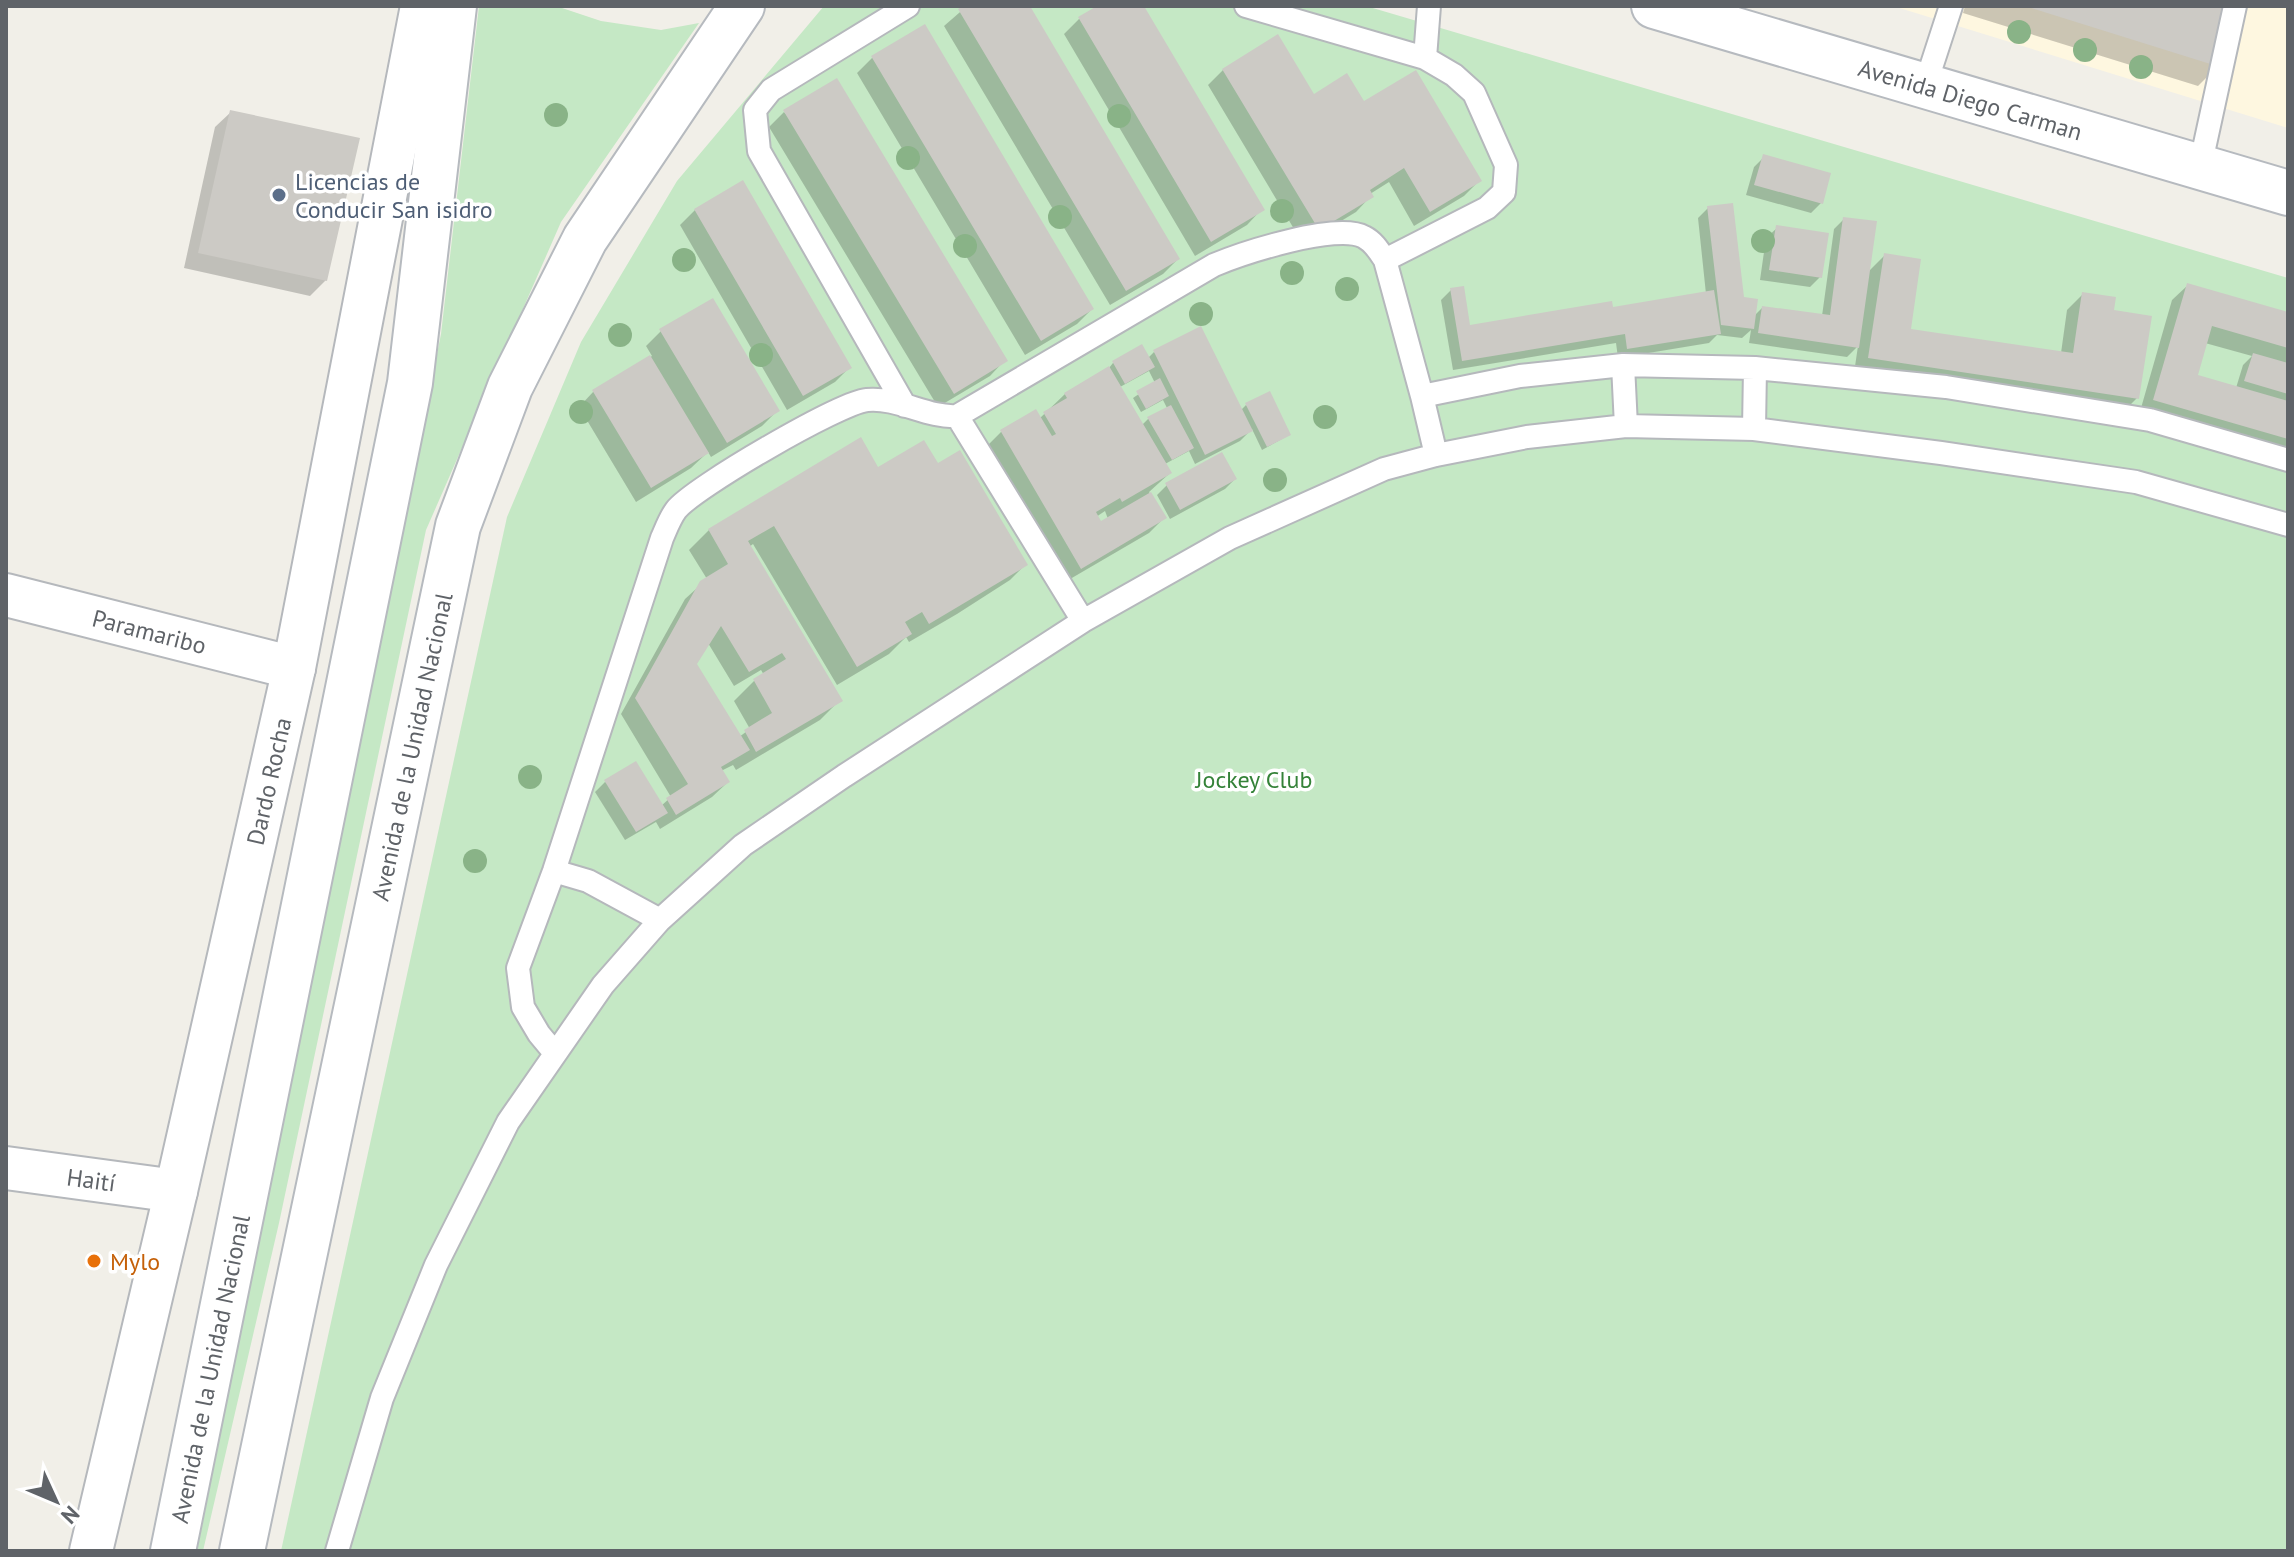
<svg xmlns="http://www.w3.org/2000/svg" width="2294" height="1557" font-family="'PT Sans',sans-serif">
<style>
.commercial{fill:#fef7e0}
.green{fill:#c5e8c5}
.shadow{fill:#0003;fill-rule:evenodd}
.building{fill:#cccac5}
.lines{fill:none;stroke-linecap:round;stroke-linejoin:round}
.lane-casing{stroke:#b5b8bc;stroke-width:26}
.street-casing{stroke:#b5b8bc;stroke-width:46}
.secondary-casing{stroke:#b6babf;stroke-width:48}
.lane{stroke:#fff;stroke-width:22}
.street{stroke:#fff;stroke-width:42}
.secondary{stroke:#fff;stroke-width:44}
.tree{fill:#89b387}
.service-dot{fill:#5c6f8a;stroke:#fff;stroke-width:3}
.food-dot{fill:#e8710a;stroke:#fff;stroke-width:3}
.labels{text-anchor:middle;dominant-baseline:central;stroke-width:7;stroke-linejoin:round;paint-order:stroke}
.street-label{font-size:24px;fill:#5f6368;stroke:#fff}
.service-label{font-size:24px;fill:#4e5e75;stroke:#fff;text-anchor:start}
.park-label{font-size:24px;fill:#348238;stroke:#fff}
.food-label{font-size:24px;fill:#c56008;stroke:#fff;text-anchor:start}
</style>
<rect width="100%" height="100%" fill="#f1efe8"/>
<!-- commercial -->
<path class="commercial" d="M1893,6H2288V128Z"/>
<!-- green -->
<path class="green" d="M479,6H556L601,21L661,30L699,23L561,222L426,530L279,1223L203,1551H197L441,334Z
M824,6H1366L2288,278V1551H281L507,517L581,342L677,181Z"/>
<!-- shadow -->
<path class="shadow" d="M967,6H1027L1178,259L1163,274L1110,305L944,26Z
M1101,6H1142L1262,209L1247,225L1195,256L1064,34L1079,19Z
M1965,6H2231L2218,66L2198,86L1963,13Z
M924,27L1092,309L1077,324L1025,355L857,73L872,58Z
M1223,70L1313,97L1363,104L1480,180L1464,196L1414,226L1389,182L1370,194L1371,196L1356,212L1303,244L1208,85Z
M231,112L326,280L310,296L184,268L215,127Z
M784,112L1005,360L990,376L938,407L769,127Z
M1764,157L1821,203L1811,213L1746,195L1754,167Z
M1708,208L1742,299L1754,316L1762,308L1822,316L1834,229L1844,219L1868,272L1885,255L1908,331L2061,353L2067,310L2083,294L2112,312L2137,398L2122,413L1854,373L1858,346L1847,357L1749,343L1751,330L1742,338L1717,335L1709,343L1618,358L1616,343L1453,370L1441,300L1451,290L1468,327L1611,309L1706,294L1698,218Z
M695,210L850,367L835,382L787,410L680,225Z
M1777,228L1820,277L1810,287L1760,280L1766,238Z
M2188,285L2288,314V458L2139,415L2172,300ZM2205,343L2252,356L2243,365L2236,388L2196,376Z
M661,331L777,411L762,426L711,457L708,452L691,468L636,502L579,407L594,391L652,356L646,346Z
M1154,352L1240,411L1246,405L1289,435L1262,450L1252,429L1240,441L1195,464L1189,451L1165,464L1170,473L1149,492L1164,518L1149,533L1065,582L986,447L1001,432L1039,419L1065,394L1109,368L1113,363L1148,358ZM1149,371L1155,383L1133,398L1141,412L1163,400L1167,408L1149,418L1142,425L1120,387ZM1105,511L1108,519L1100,524L1096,517Z
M936,463L1026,564L1010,580L957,614L909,642L906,637L889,654L837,685L753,544L749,547L840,700L820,720L736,770L733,765L721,771L728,782L712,797L660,829L656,822L625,840L595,792L605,782L661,806L671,797L621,714L685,599L707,579L689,550L709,530L878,470ZM708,643L734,686L761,670L764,675L754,681L734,701L750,729L739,737L695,664Z
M1235,479L1225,489L1170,519L1157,495L1167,485Z"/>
<!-- building -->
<path class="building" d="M963,6H1030L1180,259L1126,291L958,9Z
M1097,6H1144L1265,210L1211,242L1078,17Z
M2025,6H2233L2220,67Z
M925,24L1094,309L1041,341L871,56Z
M1278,34L1314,94L1347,73L1364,101L1416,70L1482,181L1430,212L1404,168L1370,190L1374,197L1319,230L1222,69Z
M837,78L1008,361L954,394L783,110Z
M230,110L360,138L327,281L198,253Z
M1763,154L1831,173L1823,204L1754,185Z
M743,180L852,368L803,396L694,209Z
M1733,203L1744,297L1758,299L1754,329L1721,325L1707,206Z
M1843,217L1877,221L1859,348L1758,333L1762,306L1830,315Z
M1776,225L1829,233L1822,278L1769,270Z
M1884,253L1921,259L1911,329L2073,353L2082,292L2116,297L2114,310L2152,316L2139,399L1868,358Z
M2187,283L2288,312V348L2212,326L2198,375L2288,401V439L2153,400Z
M1464,286L1470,325L1612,301L1613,307L1714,290L1721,334L1627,349L1625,334L1462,361L1450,288Z
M713,298L780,411L727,443L659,329Z
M1201,326L1253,431L1205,455L1153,350Z
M1142,344L1155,367L1125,384L1112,361Z
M2253,353L2288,363V394L2244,381Z
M650,355L709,453L651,488L592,390Z
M1109,366L1172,473L1122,502L1120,498L1096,512L1101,521L1151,492L1167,518L1081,569L1000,430L1036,409L1052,436L1056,434L1043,412L1067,398L1064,393Z
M1160,378L1169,396L1146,409L1136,391Z
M1270,391L1291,435L1267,447L1245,403Z
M1171,405L1194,448L1172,460L1147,417Z
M861,437L878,467L924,440L938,463L960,450L1028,565L929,624L922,612L905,622L912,634L857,667L774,526L748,541L843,701L756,752L744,730L772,713L753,679L786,659L782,653L749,672L721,626L697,664L750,750L721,767L730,782L676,815L666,798L688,784L635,698L700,581L728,564L708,529Z
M1222,452L1237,479L1180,510L1165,483Z
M636,761L668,813L636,832L604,780Z"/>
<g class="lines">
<!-- lane casing -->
<g class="lane-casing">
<path id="lane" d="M1246,6L1425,58L1454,75L1474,93L1506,165L1504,192L1487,208L1385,260
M1425,58L1429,6
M1925,86L1951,6
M2200,167L2235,6
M1623,365L1626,426
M1422,396L1436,455
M905,406L759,151L755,110L771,90L908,6
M957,416L1083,621
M1754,429L1755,368
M554,871L588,881L660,920
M554,1052L539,1034L523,1007L518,968L554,871L662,538C666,529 670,518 676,510C693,488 839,403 867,400C898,397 927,418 957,416L1214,265C1243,253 1337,222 1364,237C1374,242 1379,251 1385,260L1422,396L1520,376L1623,365L1755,368L1946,387L2150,420L2288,460
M337,1551L382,1398L436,1265L508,1122L603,985L660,920L743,845L844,776L1083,621L1230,538L1384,469L1436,455L1527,437L1626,426L1754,429L1941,453L2136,482L2288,525"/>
</g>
<!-- street casing -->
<g class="street-casing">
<g id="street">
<path id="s1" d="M6,595L294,668"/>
<path id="s2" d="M6,1168L176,1191"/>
<path id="s3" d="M91,1551L176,1191L294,668L422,6"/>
</g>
</g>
<!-- secondary casing -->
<g class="secondary-casing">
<g id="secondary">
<path id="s4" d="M1654,6L2288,193"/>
<path id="s5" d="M173,1551L410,383L454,6"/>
<path id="s6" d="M242,1551L458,526L510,387L585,239L742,6"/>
</g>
</g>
<!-- lane -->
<use href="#lane" class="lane"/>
<!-- street -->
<use href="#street" class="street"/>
<!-- secondary -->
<use href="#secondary" class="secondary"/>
</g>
<!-- trees -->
<g class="tree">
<circle cx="2019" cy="32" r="12"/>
<circle cx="2085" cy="50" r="12"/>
<circle cx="2141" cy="67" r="12"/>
<circle cx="556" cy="115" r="12"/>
<circle cx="1119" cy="116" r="12"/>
<circle cx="908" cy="158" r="12"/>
<circle cx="1282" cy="211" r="12"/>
<circle cx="1060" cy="217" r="12"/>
<circle cx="1763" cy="241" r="12"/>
<circle cx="965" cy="246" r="12"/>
<circle cx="684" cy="260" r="12"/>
<circle cx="1292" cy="273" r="12"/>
<circle cx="1347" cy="289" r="12"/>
<circle cx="1201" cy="314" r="12"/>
<circle cx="620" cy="335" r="12"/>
<circle cx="761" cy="355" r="12"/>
<circle cx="581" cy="412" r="12"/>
<circle cx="1325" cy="417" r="12"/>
<circle cx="1275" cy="480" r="12"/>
<circle cx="530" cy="777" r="12"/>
<circle cx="475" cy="861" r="12"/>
</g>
<!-- markers -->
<circle class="service-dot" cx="279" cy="195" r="8"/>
<circle class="food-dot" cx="94" cy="1261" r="8"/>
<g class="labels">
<!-- street labels -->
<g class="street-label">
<text stroke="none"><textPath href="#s4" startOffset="330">Avenida Diego Carman</textPath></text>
<text stroke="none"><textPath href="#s1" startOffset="148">Paramaribo</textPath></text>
<text stroke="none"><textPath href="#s6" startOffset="822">Avenida de la Unidad Nacional</textPath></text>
<text stroke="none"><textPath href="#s3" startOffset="790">Dardo Rocha</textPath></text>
<text stroke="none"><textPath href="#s2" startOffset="86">Haití</textPath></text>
<text stroke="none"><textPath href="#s5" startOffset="186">Avenida de la Unidad Nacional</textPath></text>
</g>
<!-- service labels -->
<g class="service-label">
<text x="295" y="181">Licencias de<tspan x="295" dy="28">Conducir San isidro</tspan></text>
</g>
<!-- park labels -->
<g class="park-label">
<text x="1254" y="779">Jockey Club</text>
</g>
<!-- food labels -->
<g class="food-label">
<text x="110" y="1261">Mylo</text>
</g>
</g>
<!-- border -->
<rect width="2294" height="1557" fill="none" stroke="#5f6368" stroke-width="16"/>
<!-- north arrow -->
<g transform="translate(56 1501) rotate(134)" stroke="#ffffff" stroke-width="6" paint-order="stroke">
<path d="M0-6L14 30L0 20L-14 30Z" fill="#5f6368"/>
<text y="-12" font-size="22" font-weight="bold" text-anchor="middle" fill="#5f6368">N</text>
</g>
</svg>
